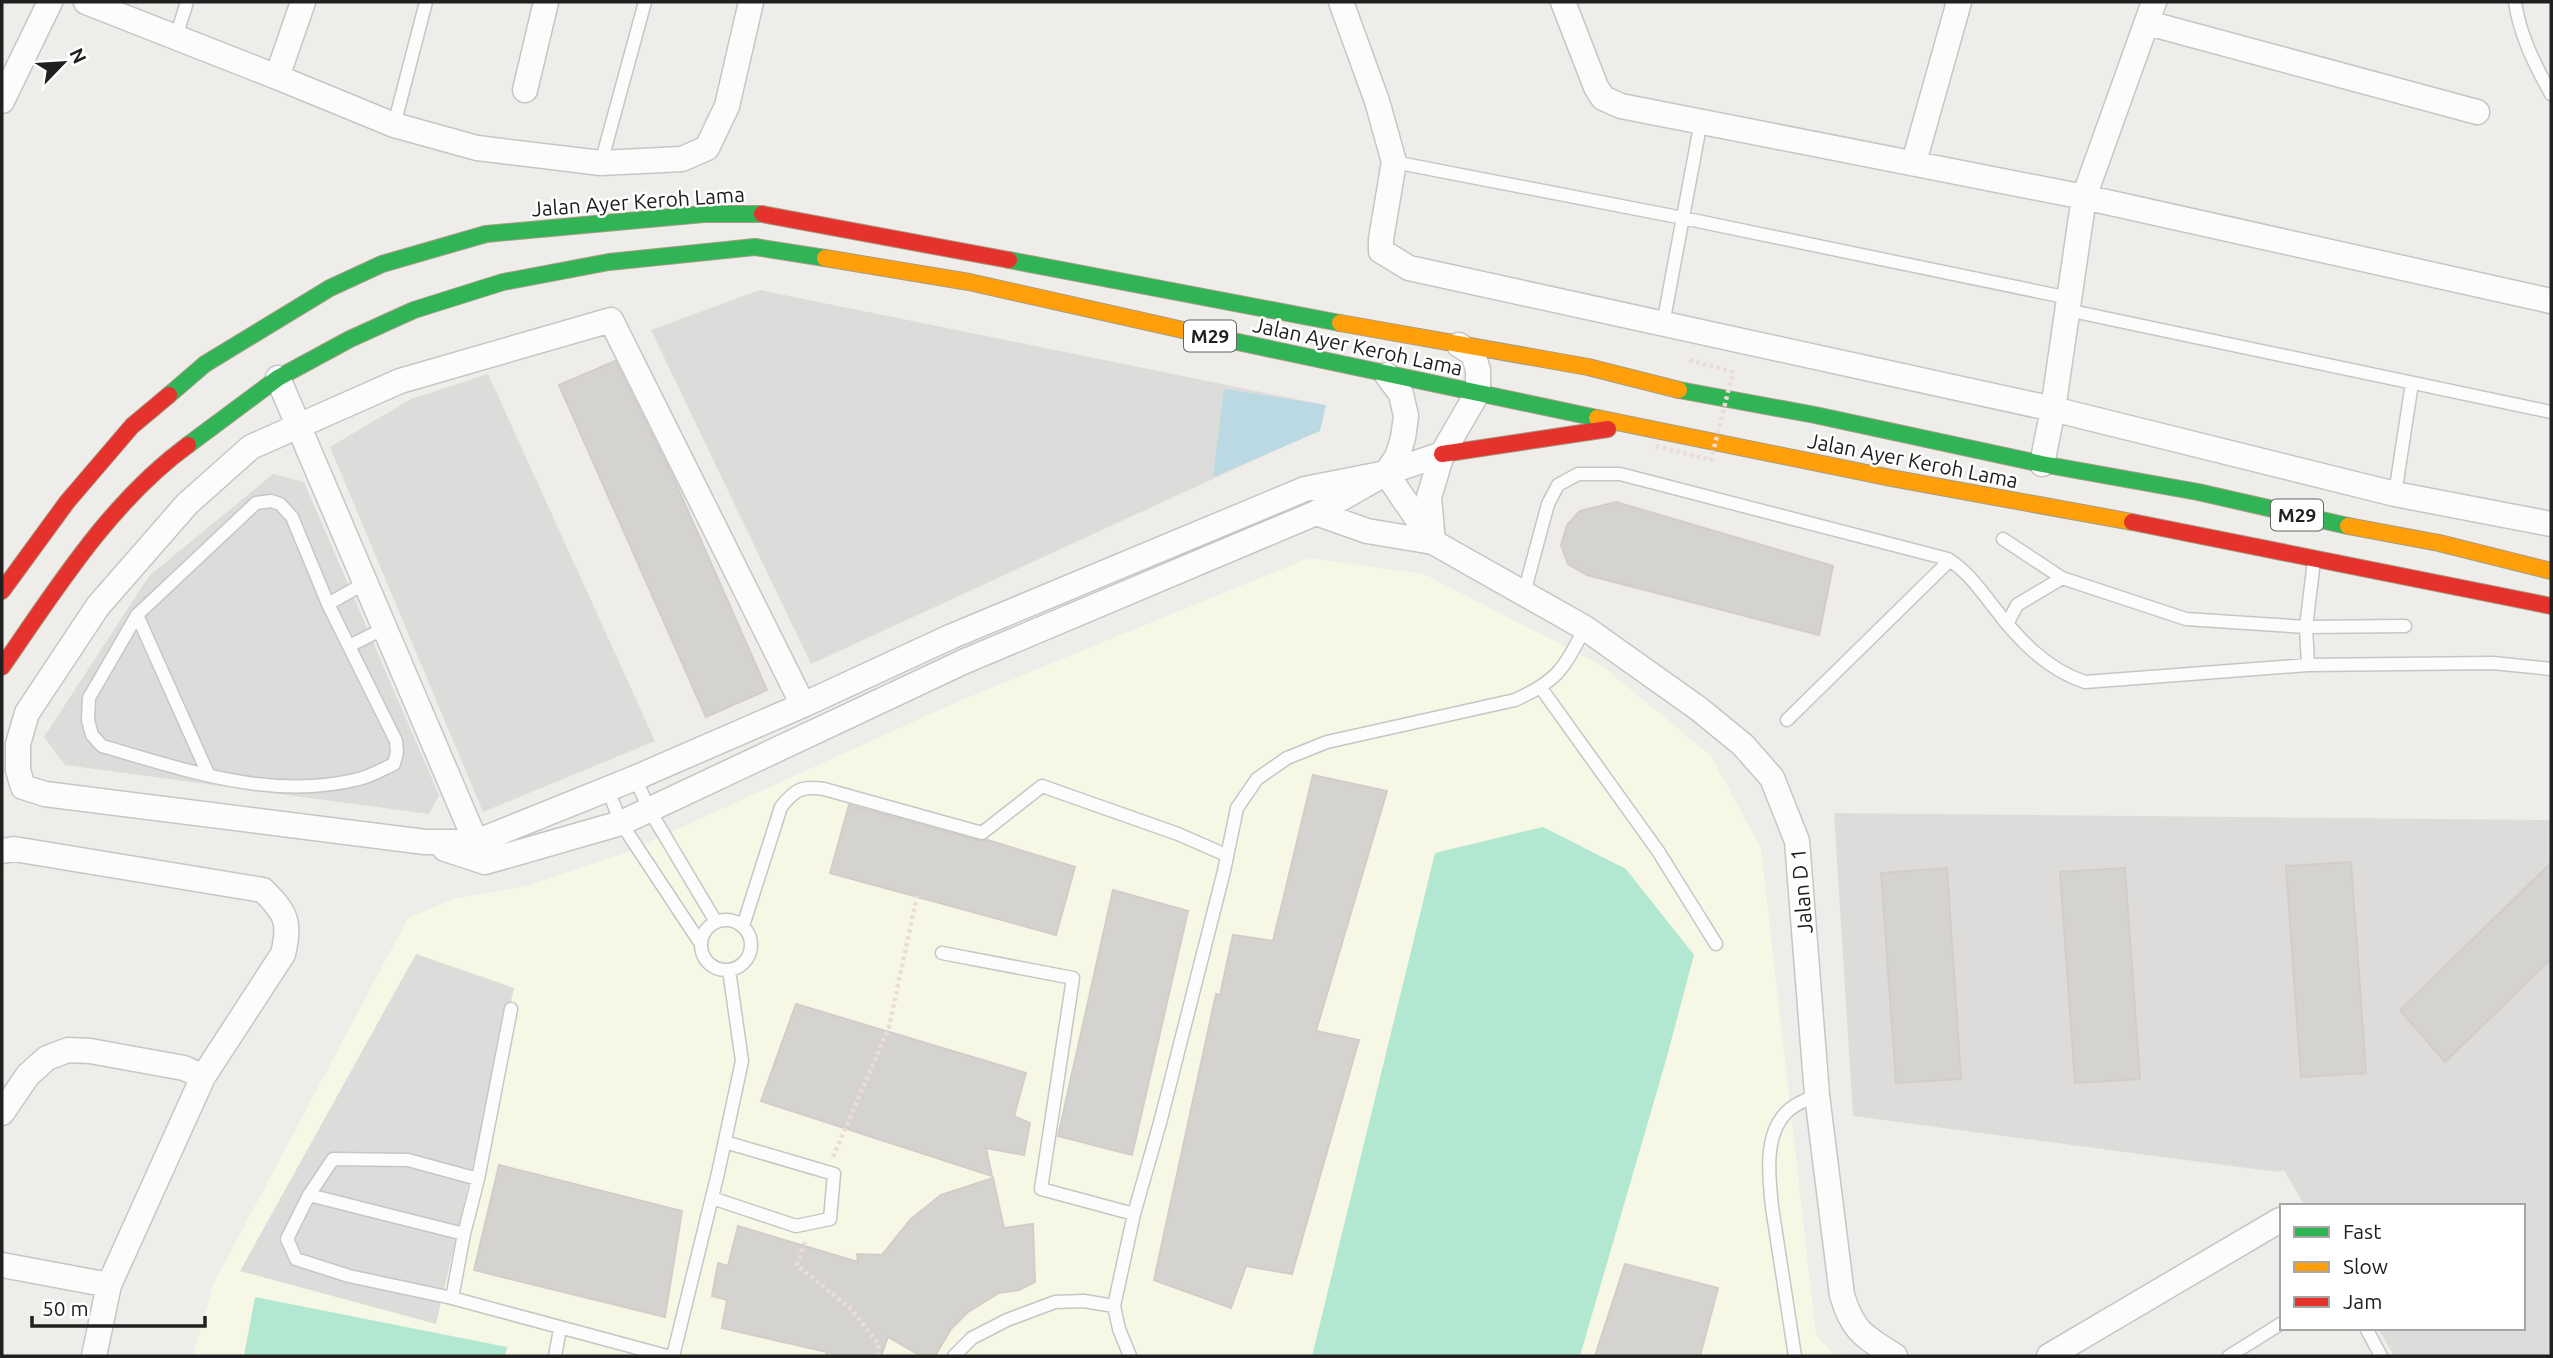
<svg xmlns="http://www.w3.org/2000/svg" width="2553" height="1358" font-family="Ubuntu,sans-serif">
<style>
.residential{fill:#dddcda}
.education{fill:#f7f7e5}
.religious{fill:#dcdcda}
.pitch{fill:#b2e8d2}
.water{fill:#bad9e3}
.building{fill:#d5d3d0;stroke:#d1ceca;stroke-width:2}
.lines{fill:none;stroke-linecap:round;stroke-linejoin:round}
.lane-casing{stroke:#c7c6c5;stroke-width:15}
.street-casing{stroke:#c7c6c5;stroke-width:27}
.fast-casing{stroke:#a59c85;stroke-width:18}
.slow-casing{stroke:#a59c85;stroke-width:18}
.jam-casing{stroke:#a59c85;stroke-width:18}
.path{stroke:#ecdcd9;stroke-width:4.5;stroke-dasharray:3.5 3.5;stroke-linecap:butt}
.lane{stroke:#fcfcfc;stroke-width:12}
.street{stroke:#fcfcfc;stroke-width:24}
.fast{stroke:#30b455;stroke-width:16}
.slow{stroke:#ff9f0a;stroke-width:16}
.jam{stroke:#e5322d;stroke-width:16}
.path-bridge{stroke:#ecdcd9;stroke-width:4.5;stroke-dasharray:3.5 3.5;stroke-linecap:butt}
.labels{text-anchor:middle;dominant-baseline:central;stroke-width:5;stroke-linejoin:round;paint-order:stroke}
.shield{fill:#fff;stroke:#636363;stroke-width:2}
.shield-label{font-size:19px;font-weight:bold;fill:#202020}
.street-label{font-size:21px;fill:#202020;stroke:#fff}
</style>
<rect width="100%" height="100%" fill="#eeede9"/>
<!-- residential -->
<path class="residential" d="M488,374L655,741L483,812L330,447L411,399Z
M273,474L304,482L439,795L429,814L65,765L44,737L149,576Z
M1834,813L2551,820V1356H2394L2378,1328H2523V1206H2305L2284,1170L2277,1172L1853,1116Z"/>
<!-- education -->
<path class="education" d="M1309,558L1424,574L1601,665L1711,756L1761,848L1816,1335L1836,1356H193L214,1283L408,918L453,899L530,885L627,852L959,701Z"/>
<!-- religious -->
<path class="religious" d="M760,290L1315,403L1304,437L811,664L651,330Z
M416,954L514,988L436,1324L240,1271Z"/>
<!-- pitch -->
<path class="pitch" d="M1543,827L1626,869L1694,955L1666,1060L1580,1356H1312L1435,853Z
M255,1297L507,1347L505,1356H244Z"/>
<!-- water -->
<path class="water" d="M1224,389L1326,405L1320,431L1213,477Z"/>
<!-- building -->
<path class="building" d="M615,361L673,477L767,690L706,717L559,385Z
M1616,502L1833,566L1819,635L1587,575L1568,564L1561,545L1567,525L1580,511Z
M1313,775L1387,791L1316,1031L1359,1040L1292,1274L1246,1266L1231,1308L1154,1280L1216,994L1220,995L1233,935L1273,941Z
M849,805L980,841L988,840L1075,867L1056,935L830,873Z
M2351,862L2366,1073L2301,1077L2286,866Z
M2551,863V959L2445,1062L2400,1010Z
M1947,868L1961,1079L1896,1083L1881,873Z
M2125,868L2140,1079L2075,1083L2060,872Z
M1113,890L1188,911L1132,1155L1058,1136Z
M796,1004L1026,1073L1014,1116L1030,1123L1024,1155L986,1148L992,1176L761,1101Z
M499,1165L682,1211L665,1317L474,1270Z
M993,1178L1004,1228L1033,1224L1035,1282L1019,1290L999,1293L968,1312L951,1329L935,1356H921L888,1337L881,1356H826L827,1352L722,1328L727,1300L712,1296L718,1263L728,1266L738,1226L858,1262L857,1254L882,1255L911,1219L941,1195Z
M1625,1264L1718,1288L1700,1356H1595Z"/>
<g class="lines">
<!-- lane casing -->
<g class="lane-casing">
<path id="lane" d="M2515,2C2520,36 2535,65 2551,94
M176,37L187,2
M394,125L426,2
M1394,162L1683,218L2069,298
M601,163L645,2
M2067,310L2551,412
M1663,324L1701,121
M2395,494L2412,383
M271,501L280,504L292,517L328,604L396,741L397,752L394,764C383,769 371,776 359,779C271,801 186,770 102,746L92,735L88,720L89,698L137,615L256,503Z
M2003,539L2062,578L2186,619L2306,627L2405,626
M1524,593L1548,504L1558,485L1578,474H1620L1948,559C1968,572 1978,587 1993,606C2018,639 2046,669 2085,682L2308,665L2493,663L2551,669
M328,604L365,583
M137,615L209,776
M2007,624L2017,605L2062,578
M349,646L385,628
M2308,665L2306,627L2314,561
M1541,688L1658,851L1716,944
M1787,720L1946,564L1948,559
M635,778L650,811L716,922
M608,790L621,823L701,944
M701 945a25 25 0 1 1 50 0a25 25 0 1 1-50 0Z
M743,926L781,807C795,789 802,786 824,789L982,833L1042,786L1178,834L1226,855
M942,953L1073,978L1041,1189L1134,1214
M478,1179L408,1160L333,1159L309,1195L287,1239L296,1259L349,1276L452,1298L667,1356
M309,1195L464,1234
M712,1198L796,1226L830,1219L834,1174L725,1142
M452,1298L464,1234L478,1179L511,1009
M2366,1328L2381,1356
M555,1356L560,1329
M673,1356L718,1173L742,1061L729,970
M954,1356L972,1338L1007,1320L1055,1302L1084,1301L1114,1306
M1130,1356L1119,1329L1114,1306L1134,1214L1161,1119L1224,871L1237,808L1257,779L1287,758L1327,742L1515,700C1559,680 1563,669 1585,628
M1795,1356L1772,1207C1769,1178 1764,1138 1784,1115C1792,1105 1806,1100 1817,1095
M2229,1356L2282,1323"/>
</g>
<!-- street casing -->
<g class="street-casing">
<path id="street" d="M86,2L277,77L303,2
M1341,2L1377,101L1394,162L1381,239V251L1409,268L2053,409L2395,494L2551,524
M1563,2L1596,87L1603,98L1621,106L2084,197L2551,301
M2148,23L2477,112
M277,77L394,125L477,148L601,163L682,159L707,148L727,106L751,2
M525,90L546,2
M2,101L50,2
M1914,162L1959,2
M278,378L481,854
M2042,464L2053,409L2084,197L2154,2
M1386,473L1433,542L1585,628L1699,709L1743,745L1772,778L1797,841L1817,1095L1842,1295C1853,1332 1864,1336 1895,1356
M1316,513L1367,531L1433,542L1429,497L1442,454L1478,392V370L1473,354L1459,345
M803,705L611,320L400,381L251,447L187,504L98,606L27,713L18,744V770L23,787L45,794L425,842H476L635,778L803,705L950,637L1305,489L1386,473L1442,454
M445,849L485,862L621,823L963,662L1316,513L1386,473L1397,457L1403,438L1406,416L1401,394L1387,375
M2,851L14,849L263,890C286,913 291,922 283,954L203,1077L109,1285L94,1356
M2,1113L28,1075L47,1058L68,1050L90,1051L184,1068L203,1077
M2,1265L109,1285
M2049,1356L2280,1220"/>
</g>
<!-- fast casing -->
<g class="fast-casing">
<path id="fast" d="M1009,260L1340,323
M1214,337L1597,418
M1679,390L1815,415L2042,464L2198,492L2348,526
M169,395L205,364L330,288L382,264L486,234L704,214H762
M188,445L278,378L350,339L414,310L503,282L609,262L755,247L825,258"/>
</g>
<!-- slow casing -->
<g class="slow-casing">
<path id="slow" d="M825,258L969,282L1214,337
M1340,323L1588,367L1679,390
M1597,418L1891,478L2132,522
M2348,526L2439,543L2551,571"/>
</g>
<!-- jam casing -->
<g class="jam-casing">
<path id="jam" d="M762,214L1009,260
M1442,454L1608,429
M2132,522L2551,606
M2,591L67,502L132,426L169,395
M2,667C56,589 110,502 188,445"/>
</g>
<!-- path -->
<path class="path" d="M833,1157L889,1027L917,896
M805,1242L797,1265L851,1309L878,1343V1356"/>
<!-- lane -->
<use href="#lane" class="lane"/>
<!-- street -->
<use href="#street" class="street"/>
<!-- fast -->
<use href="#fast" class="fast"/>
<!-- slow -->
<use href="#slow" class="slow"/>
<!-- jam -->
<use href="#jam" class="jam"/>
<!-- path-bridge -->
<path class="path-bridge" d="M1656,446L1711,460L1733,372L1689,360"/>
</g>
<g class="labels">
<!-- shield labels -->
<g class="shield">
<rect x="1184" y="320.5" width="52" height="31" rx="5"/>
<rect x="2271" y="499.5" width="52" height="31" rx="5"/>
</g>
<g class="shield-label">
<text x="1210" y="336">M29</text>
<text x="2297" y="515">M29</text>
</g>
<!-- street labels -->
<g class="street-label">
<text transform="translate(638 201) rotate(-4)">Jalan Ayer Keroh Lama</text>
<text transform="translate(1358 346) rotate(12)">Jalan Ayer Keroh Lama</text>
<text transform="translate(1913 460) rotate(11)">Jalan Ayer Keroh Lama</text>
<text transform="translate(1801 891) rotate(-95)">Jalan D 1</text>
</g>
</g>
<!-- border -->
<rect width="2553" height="1358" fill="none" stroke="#202020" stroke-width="7"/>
<!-- legend -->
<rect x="2280" y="1204" width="245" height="126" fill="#ffffff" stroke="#a6a6a6" stroke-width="2"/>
<rect x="2294" y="1227" width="35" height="10" fill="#30b455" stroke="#a6a6a6" stroke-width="2"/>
<text x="2343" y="1239" font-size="21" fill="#202020">Fast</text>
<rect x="2294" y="1262" width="35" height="10" fill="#ff9f0a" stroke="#a6a6a6" stroke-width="2"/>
<text x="2343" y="1274" font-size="21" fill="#202020">Slow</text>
<rect x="2294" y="1297" width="35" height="10" fill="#e5322d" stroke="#a6a6a6" stroke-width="2"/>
<text x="2343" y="1309" font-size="21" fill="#202020">Jam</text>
<!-- north arrow -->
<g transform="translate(63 63) rotate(65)" stroke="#ffffff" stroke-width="5" paint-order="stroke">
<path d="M0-5L12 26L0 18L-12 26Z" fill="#202020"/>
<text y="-10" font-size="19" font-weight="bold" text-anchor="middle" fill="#202020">N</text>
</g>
<!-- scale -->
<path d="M32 1316v10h173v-10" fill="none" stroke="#202020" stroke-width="3.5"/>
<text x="42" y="1316" font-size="21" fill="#202020" stroke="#ffffff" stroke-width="5" paint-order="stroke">50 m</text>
</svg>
